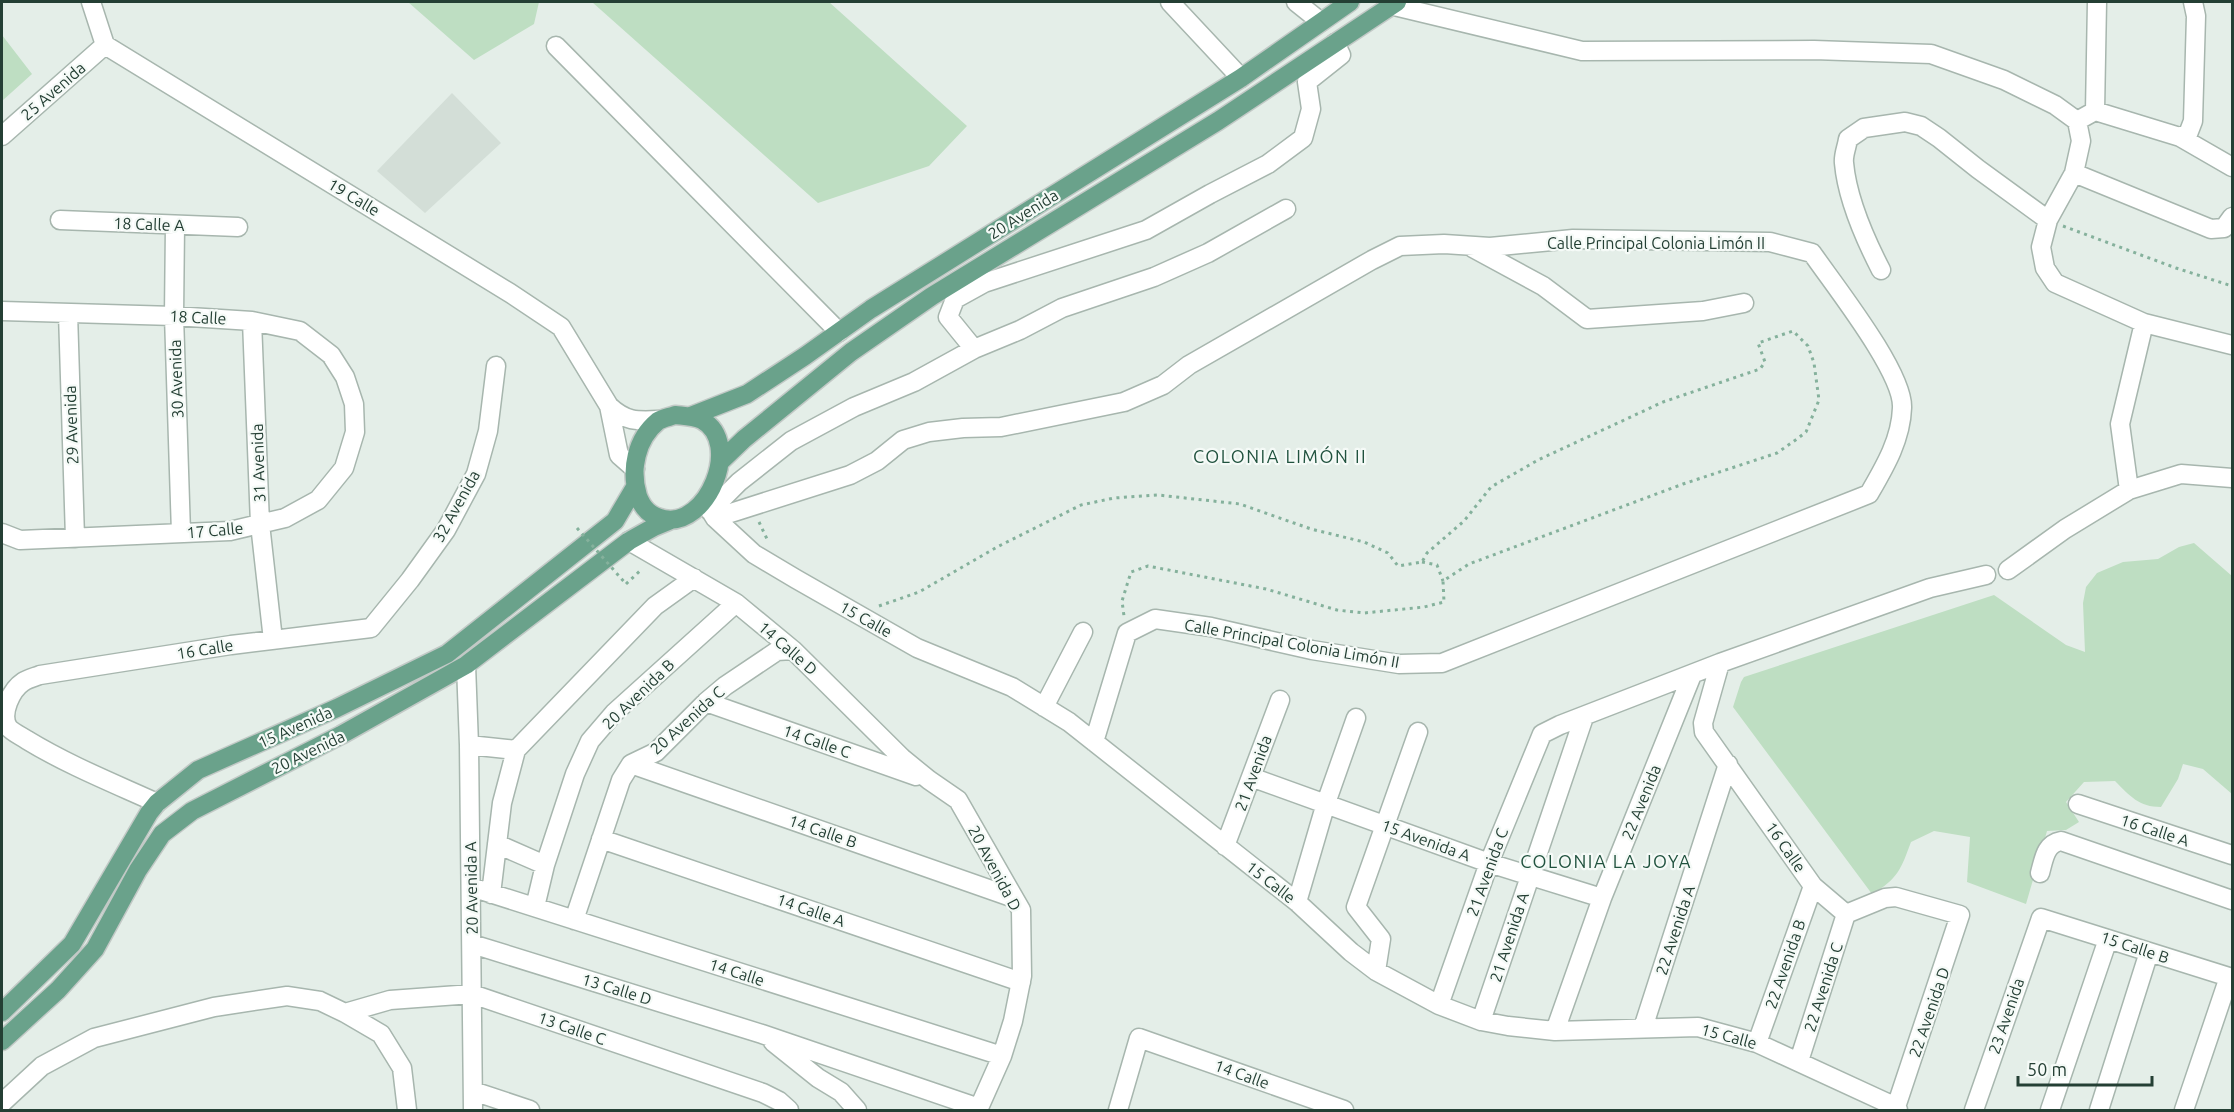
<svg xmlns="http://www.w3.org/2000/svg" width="2234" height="1112" font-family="Ubuntu,sans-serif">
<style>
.built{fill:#d3ded7}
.green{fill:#bedec2}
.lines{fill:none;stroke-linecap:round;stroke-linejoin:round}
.minor-casing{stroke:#a7b6ae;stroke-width:21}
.major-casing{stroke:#c2c9c6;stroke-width:21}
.path{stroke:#85b19c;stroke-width:3;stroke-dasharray:3 4.5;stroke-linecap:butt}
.minor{stroke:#fff;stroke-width:18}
.major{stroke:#6aa28b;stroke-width:18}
.path-bridge{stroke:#85b19c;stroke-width:3;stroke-dasharray:3 4.5;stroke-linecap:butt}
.labels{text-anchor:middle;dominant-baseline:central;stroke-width:4.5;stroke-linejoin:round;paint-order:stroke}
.street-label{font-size:16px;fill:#243f34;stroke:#f5faf7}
.neighbourhood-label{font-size:18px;letter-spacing:1.5px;fill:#20523e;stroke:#f5faf7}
</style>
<rect width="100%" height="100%" fill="#e4eee8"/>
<!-- built -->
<path class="built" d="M452,93L501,143L425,213L377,171Z"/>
<!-- green -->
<path class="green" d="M408,2H539L534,24L474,60Z
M592,2H829L967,126L929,166L818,203Z
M2,35L32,74L2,101Z
M2194,543L2232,576V794L2203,769L2183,764L2178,779L2161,807C2139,807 2130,796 2115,781L2084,782L2066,802L2079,822L2066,830L2047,831L2026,904L1967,882L1970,837L1934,831L1911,842C1901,869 1898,879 1872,894L1733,707L1741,682L1744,677L1994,595L2066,645L2085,652L2083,603L2086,587L2097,573L2123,562L2158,559L2179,547Z"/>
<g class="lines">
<!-- minor casing -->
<g class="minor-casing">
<path id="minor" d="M91,2L105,45L510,293L561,327L609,406C626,422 637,421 659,420
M1170,2L1241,78
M1296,2L1321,22
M1390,5L1582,51L1814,50L1931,54L2004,80L2055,105L2077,121L2081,141L2074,173L2048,220L2041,247L2045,268L2055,283L2144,323L2232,345
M556,46L839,332
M2095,111L2097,2
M2077,121L2095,111L2180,137L2232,167
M2,136L105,45
M2180,137L2188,134L2193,121L2196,16L2193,2
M2074,173L2211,229L2224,228L2232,217
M60,220L238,227
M175,225L174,316L181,533
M1473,248L1543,286L1587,319L1703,311L1744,303
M1881,270C1865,239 1847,197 1844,163C1843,155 1847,147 1848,139L1864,128L1905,122L1921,126L1939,138L1978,169L2048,220
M2,311L174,316L252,321L300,331L331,355L345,377L354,404L355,432L344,468L318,500L285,518L230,531L20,540L2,533
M68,313L75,538
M252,321L260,524L273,640
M974,349L948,317L955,299L984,283L1146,230L1210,194L1268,164L1303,138L1311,109L1307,82L1341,55L1335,43
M609,406L619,455L635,469
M2129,490L2120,424L2144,323
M710,510L715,518L754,554L796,579L917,648L1012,687L1069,722L1297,902L1351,952L1376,971L1439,1005L1481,1021L1508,1026L1555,1031L1698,1027L1757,1043L1896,1107L1898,1110
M710,511L739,482L791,441L854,407L914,382L974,349L1020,330L1062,308L1154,277L1208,253L1286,209
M715,518L850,475L877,461L903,440L929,432L963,428L1001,427L1124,402L1163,385L1189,365L1372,260L1400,246L1444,244L1490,247L1573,239L1770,242L1812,253C1834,285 1904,373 1902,408C1901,440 1884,468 1869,494L1442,663L1399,664L1312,650L1211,627L1155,619L1127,633L1094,742
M629,541L736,603L793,650L902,758L929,780L958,800L1021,910L1022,976L1013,1021L1002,1056L978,1110
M2008,570L2065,529L2129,490L2181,474L2232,478
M1720,663L1703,723L1704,732L1813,886L1846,914L1885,898L1896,897L1960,915L1896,1107
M466,665L469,745L473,1110
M706,702L916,776
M1044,707L1083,632
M469,745L516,750
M631,764L1014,898
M1251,777L1489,863L1602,898
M157,803C113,783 68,765 27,740C21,736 12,732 8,727C0,714 11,690 23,682C27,679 35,677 40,675L231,645L371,628L410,580L446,530L476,474L488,431L496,366
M2078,804L2232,855
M601,839L1021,982
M497,844L545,865
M1225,846L1280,700
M2040,873C2044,859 2045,844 2061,841L2232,900
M471,887L1002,1056
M491,894L502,803L516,750L655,606L694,578
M1297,902L1326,803L1356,718
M535,907L545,865L575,774L590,741L614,713L736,603
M574,920L621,780L631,764L656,752L706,702L725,686L777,651L793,650
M472,944L762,1034L979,1108
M1376,971L1381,939L1356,907L1418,732
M1439,1005L1489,863L1542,734L1560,725L1720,663L1930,588L1986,575
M345,1013L390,1000L472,994L763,1093L779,1101L789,1110
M1481,1021L1584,717
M1643,1028L1728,764
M1555,1031L1602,898L1692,675
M773,1042L818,1078L841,1092L857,1110
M1757,1043L1813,886
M1799,1061L1846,914
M473,1091L530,1110
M2,1103L42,1066L94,1038L214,1007L287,996L320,1001L345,1013L381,1034L402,1068L407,1110
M1118,1110L1139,1038L1344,1110
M1974,1110L2041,918L2232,978
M2050,1110L2108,939
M2099,1110L2149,952
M2184,1110L2229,977"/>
</g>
<!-- major casing -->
<g class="major-casing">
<path id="major" d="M675,415C684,416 694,416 702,420C743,443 707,528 664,519C650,516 643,509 638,496C630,470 636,439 658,421C663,418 670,417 675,415Z
M691,416L747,394L805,356L871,309L1241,78L1350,2
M720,462L744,439L851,352L932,296L1218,121L1397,2
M2,1012L72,944L149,813L157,803L198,770L337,708L447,654L615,521L635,487
M2,1041L58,990L95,949L138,870L162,834L192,811L341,735L466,665L629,541L654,527L671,520"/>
</g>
<!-- path -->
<path class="path" d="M2063,226L2176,268L2232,286
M759,522L768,541
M1422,562L1437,565L1443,581
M626,584L642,569
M879,606L919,592L999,546L1081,505L1114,498L1158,495L1240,504L1311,529L1364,542L1388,553L1398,566L1422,562L1427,553L1464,521L1491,487L1538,460L1663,402L1760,369L1765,362L1758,343L1793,331L1808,346L1814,363L1819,400L1806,432L1797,439L1777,453L1683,484L1469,564L1443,581L1444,602L1424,607L1364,613L1337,610L1266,589L1148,566L1131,572L1122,601L1124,616"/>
<!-- minor -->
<use href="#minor" class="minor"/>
<!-- major -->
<use href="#major" class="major"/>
<!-- path-bridge -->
<path class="path-bridge" d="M577,528L626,584"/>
</g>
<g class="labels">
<!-- street labels -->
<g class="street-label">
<text transform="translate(53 91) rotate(-41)">25 Avenida</text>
<text transform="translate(354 197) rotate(31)">19 Calle</text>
<text transform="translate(1023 214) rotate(-32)">20 Avenida</text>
<text transform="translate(149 224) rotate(2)">18 Calle A</text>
<text x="1656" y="243">Calle Principal Colonia Limón II</text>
<text transform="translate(198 317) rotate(3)">18 Calle</text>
<text transform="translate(176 379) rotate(-92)">30 Avenida</text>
<text transform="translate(71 425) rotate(-92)">29 Avenida</text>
<text transform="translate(258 463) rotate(-92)">31 Avenida</text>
<text transform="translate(456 506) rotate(-61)">32 Avenida</text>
<text transform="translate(215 530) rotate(-5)">17 Calle</text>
<text transform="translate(866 619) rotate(29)">15 Calle</text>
<text transform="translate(1292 643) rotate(10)">Calle Principal Colonia Limón II</text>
<text transform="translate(788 648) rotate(41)">14 Calle D</text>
<text transform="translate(205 649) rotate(-9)">16 Calle</text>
<text transform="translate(638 694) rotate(-44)">20 Avenida B</text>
<text transform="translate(687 720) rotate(-42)">20 Avenida C</text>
<text transform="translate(295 727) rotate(-24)">15 Avenida</text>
<text transform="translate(817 741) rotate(19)">14 Calle C</text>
<text transform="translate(308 752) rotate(-26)">20 Avenida</text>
<text transform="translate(1253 773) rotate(-70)">21 Avenida</text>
<text transform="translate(1641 802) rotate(-68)">22 Avenida</text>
<text transform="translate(2155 830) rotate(18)">16 Calle A</text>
<text transform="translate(823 831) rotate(19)">14 Calle B</text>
<text transform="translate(1426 840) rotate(20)">15 Avenida A</text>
<text transform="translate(1786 847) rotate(55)">16 Calle</text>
<text transform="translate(995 868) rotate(62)">20 Avenida D</text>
<text transform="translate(1487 872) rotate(-70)">21 Avenida C</text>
<text transform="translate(1271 882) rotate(38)">15 Calle</text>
<text transform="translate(471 888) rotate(-91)">20 Avenida A</text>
<text transform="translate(811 910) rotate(19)">14 Calle A</text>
<text transform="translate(1675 930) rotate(-72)">22 Avenida A</text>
<text transform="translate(1509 937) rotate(-72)">21 Avenida A</text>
<text transform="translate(2135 947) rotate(18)">15 Calle B</text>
<text transform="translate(1785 964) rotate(-71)">22 Avenida B</text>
<text transform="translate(737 972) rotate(18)">14 Calle</text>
<text transform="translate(1823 987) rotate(-72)">22 Avenida C</text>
<text transform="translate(617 989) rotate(17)">13 Calle D</text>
<text transform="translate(1929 1012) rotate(-71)">22 Avenida D</text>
<text transform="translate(2006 1016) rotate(-71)">23 Avenida</text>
<text transform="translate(572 1028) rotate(19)">13 Calle C</text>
<text transform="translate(1729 1036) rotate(15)">15 Calle</text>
<text transform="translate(1242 1074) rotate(20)">14 Calle</text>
</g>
<!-- neighbourhood labels -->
<g class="neighbourhood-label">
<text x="1280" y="456">COLONIA LIMÓN II</text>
<text x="1606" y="861">COLONIA LA JOYA</text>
</g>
</g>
<!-- border -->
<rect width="2234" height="1112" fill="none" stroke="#243f34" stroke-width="6"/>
<!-- scale -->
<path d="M2018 1076v9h134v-9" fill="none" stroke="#243f34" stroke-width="3"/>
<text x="2027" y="1076" font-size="18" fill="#243f34" stroke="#f5faf7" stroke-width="4.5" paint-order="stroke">50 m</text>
</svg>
